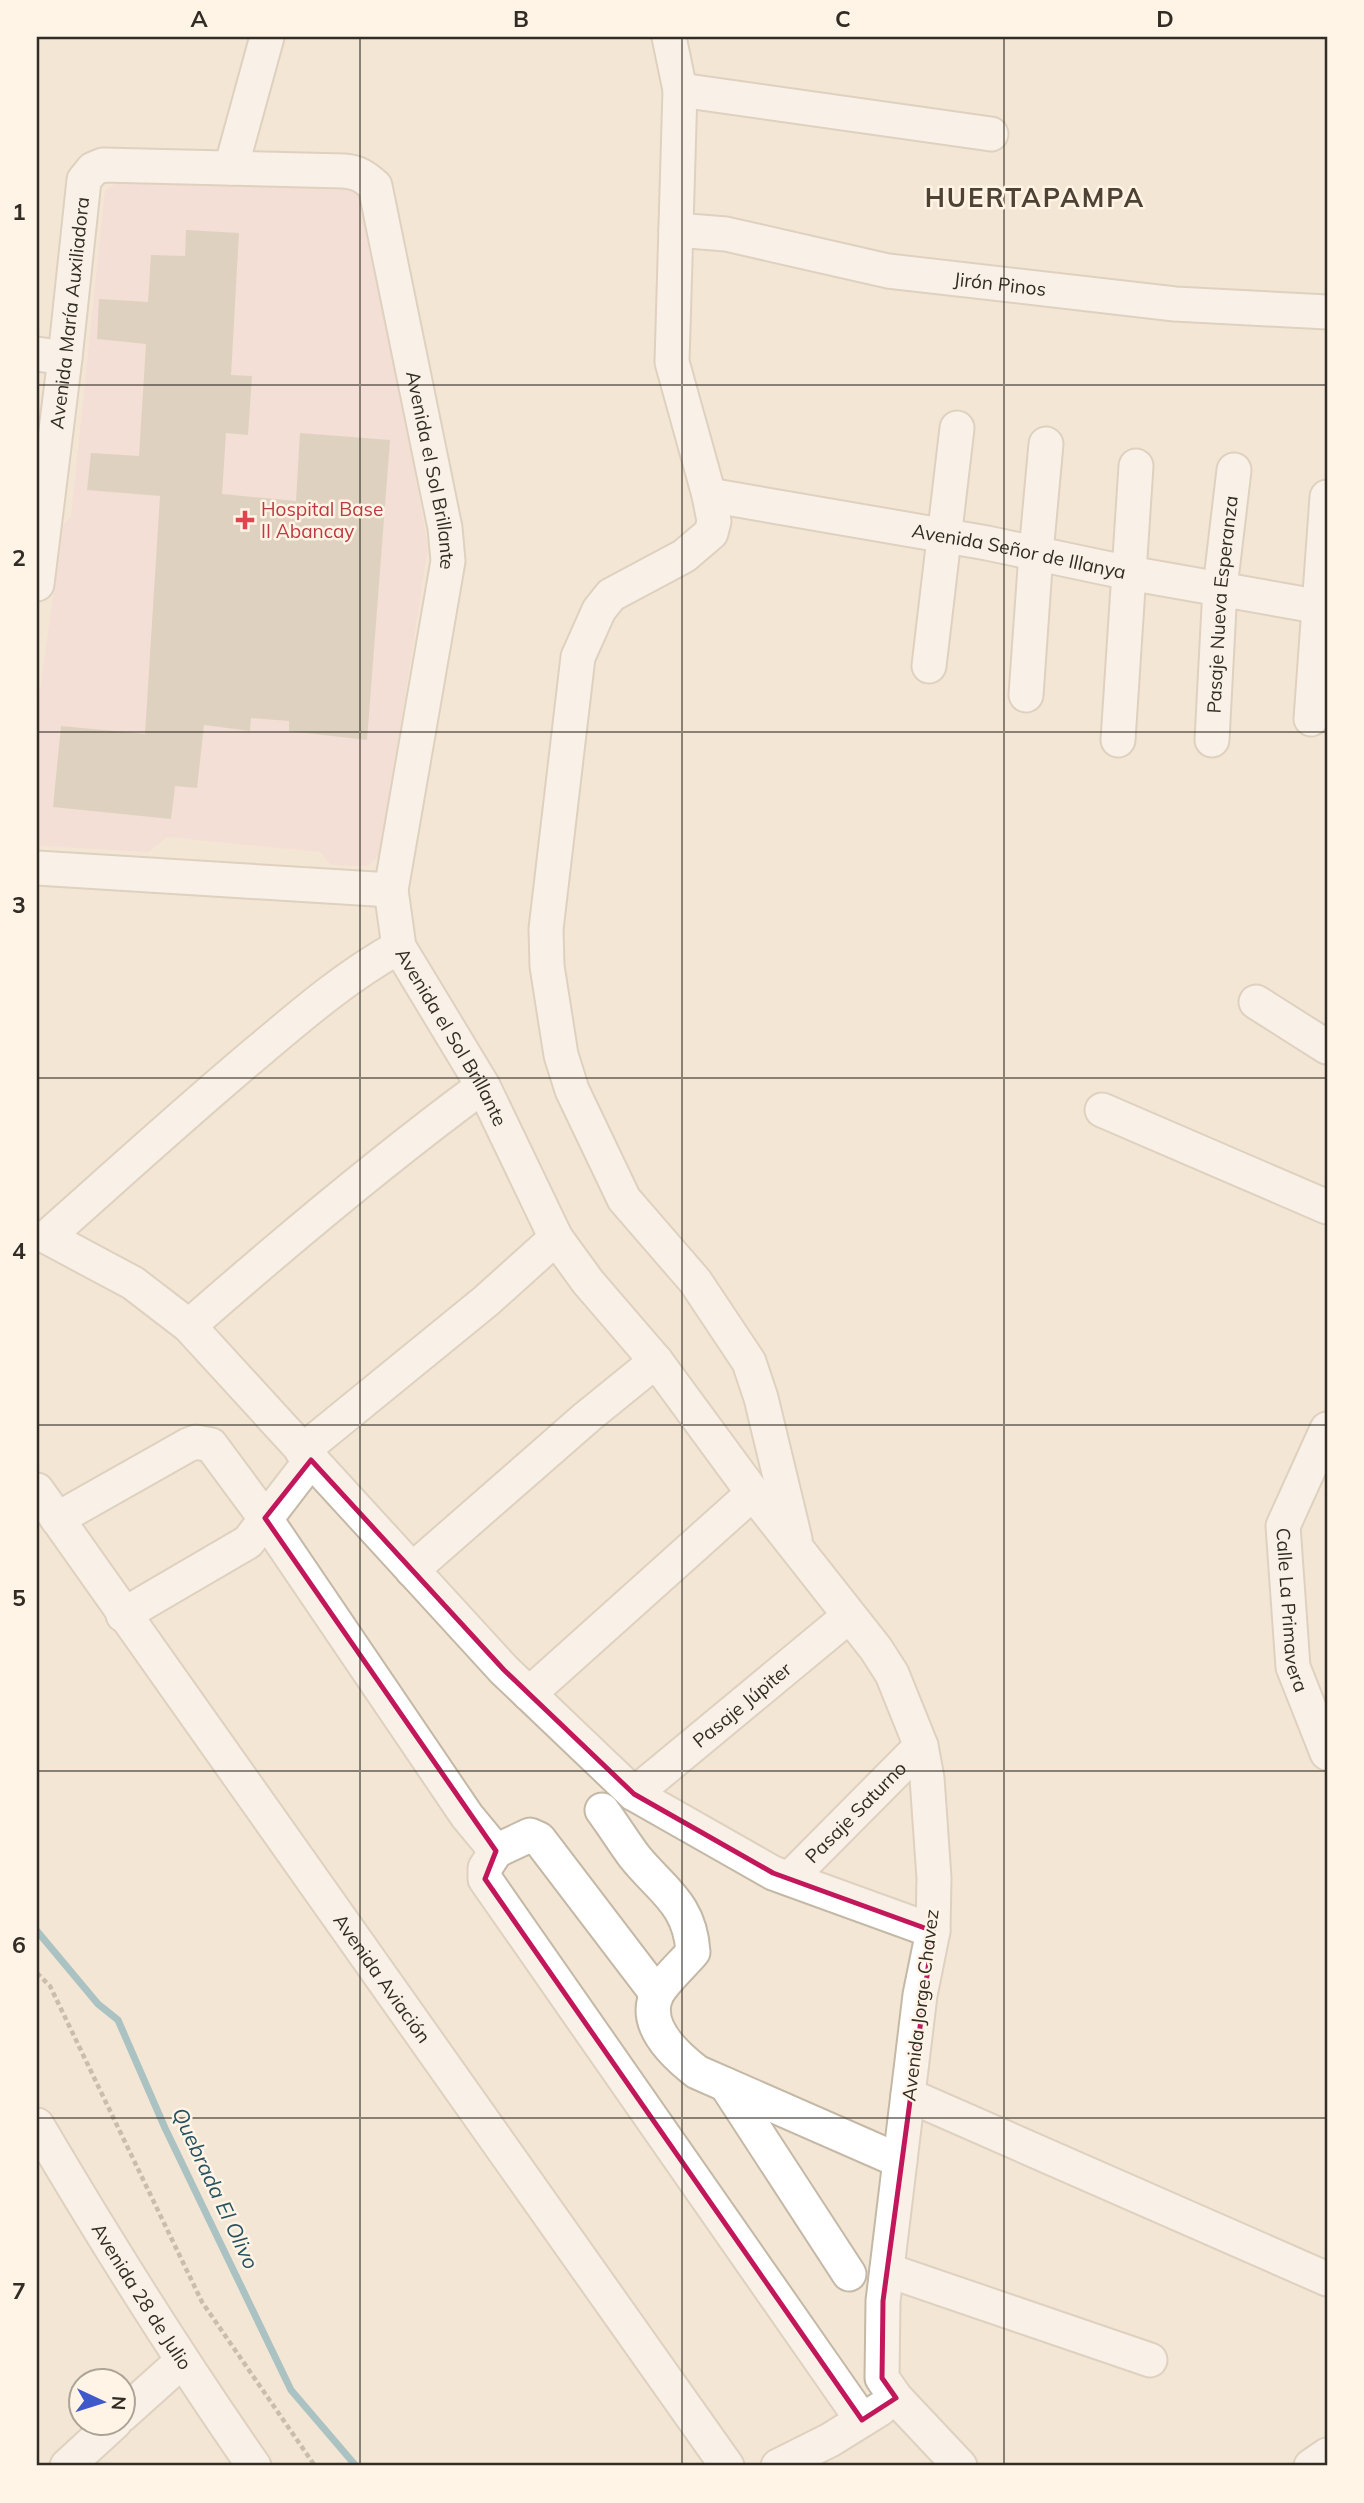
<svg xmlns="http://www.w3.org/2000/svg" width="1364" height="2503" font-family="Mulish,sans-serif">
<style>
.medical{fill:#f2d7d7}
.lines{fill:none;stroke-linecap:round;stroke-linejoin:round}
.stream{stroke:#5298b0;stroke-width:7}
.building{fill:#c4b9a6}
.minor-casing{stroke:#c4b8a6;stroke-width:37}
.path{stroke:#968c7f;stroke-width:4.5;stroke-dasharray:5 3.5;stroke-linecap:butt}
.minor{stroke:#fff;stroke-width:33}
.marked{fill:none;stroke:#c2185b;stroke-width:5;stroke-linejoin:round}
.grid{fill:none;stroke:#312c25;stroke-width:2;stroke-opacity:0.55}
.health-dot{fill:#e0444e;stroke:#fff4e5;stroke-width:2.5}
.labels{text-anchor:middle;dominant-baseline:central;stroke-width:5;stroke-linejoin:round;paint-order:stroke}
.street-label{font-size:19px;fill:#312c25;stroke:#fff4e5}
.health-label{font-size:19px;fill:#be3a42;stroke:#fff4e5;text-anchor:start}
.water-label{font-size:21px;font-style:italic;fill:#265262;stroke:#fff4e5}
.district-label{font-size:26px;font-weight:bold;letter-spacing:2px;fill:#4d4233;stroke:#fff4e5}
.neatline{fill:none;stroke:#312c25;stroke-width:2.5}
.grid-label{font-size:23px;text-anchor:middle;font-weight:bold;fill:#312c25}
</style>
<rect width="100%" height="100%" fill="#f4e6d4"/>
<!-- medical -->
<path class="medical" d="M127,175L346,183L365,197L428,547L381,854L367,866L331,865L320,852L167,837L149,852L40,846L37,842V712L63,525L71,516L105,191Z"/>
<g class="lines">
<!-- stream -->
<path class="stream" d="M37,1931L98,2004L118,2020L165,2128L291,2390L356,2466"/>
</g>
<!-- building -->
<path class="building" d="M186,230L239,233L231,375L252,376L248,435L226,433L222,494L296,501L300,433L390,440L367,740L289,731V721L251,718L250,731L204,725L197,788L175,786L171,819L53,807L61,726L145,734L160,496L87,490L91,453L139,456L146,344L97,339L99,299L148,302L151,255L185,256Z"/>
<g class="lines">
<!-- minor casing -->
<g class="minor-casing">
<g id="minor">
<path d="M669,37L680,90L672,362L709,495L714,521L711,533L684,556L611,595L599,610L578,657L546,929L547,966L561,1055L572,1090L624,1199L695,1281L749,1362L761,1398L795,1539"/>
<path d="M680,90L991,134"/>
<path d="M231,168L267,37"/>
<path id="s1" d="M676,230L726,234L888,271L1175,304L1327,312"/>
<path d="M37,354L65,358"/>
<path id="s2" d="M709,495L987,543L1129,573L1327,608"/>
<path id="s3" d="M37,584L65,358L84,180L93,169L103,165L344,171C358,172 365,177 375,186L445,528L448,561L391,890L399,947L483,1086L556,1238L588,1282L656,1361L753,1493L876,1649L892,1674L921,1746L927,1778L934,1878L933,1931L920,1995L883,2301L882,2378L896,2398L960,2466"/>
<path d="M929,666L957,428"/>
<path d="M1026,695L1036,553L1046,444"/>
<path d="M1311,719L1327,497"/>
<path d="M1118,740L1136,466"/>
<path id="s4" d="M1212,740L1220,588L1234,470"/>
<path d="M37,868L391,890"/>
<path d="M399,947C348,975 305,1012 261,1049C188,1110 118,1174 47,1237L133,1283L189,1326L504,1670L634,1794L773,1873L933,1931"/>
<path d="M1256,1002L1327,1047"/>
<path d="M1102,1110L1327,1207"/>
<path d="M189,1326C285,1242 381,1161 483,1086"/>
<path id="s5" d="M1327,1429L1283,1526L1293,1667L1327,1753"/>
<path d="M302,1451L486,1301L556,1238"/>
<path id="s6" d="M37,1490L727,2466"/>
<path d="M57,1519L188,1445L196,1442L211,1445L265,1518L467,1816L496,1851L530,1835L539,1839L657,1994"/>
<path d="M412,1570L587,1417L656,1361"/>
<path d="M123,1615L248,1542L311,1460"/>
<path d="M529,1694L753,1493"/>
<path id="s7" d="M634,1794L849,1616"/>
<path d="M602,1810C613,1825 623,1841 634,1856C661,1890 690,1903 693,1952C683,1964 664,1981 657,1994C642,2025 675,2055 697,2072L900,2161"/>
<path d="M496,1851L485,1868V1879L862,2420"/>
<path id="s8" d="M790,1878L921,1746"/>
<path d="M726,2085L849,2274"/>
<path d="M908,2095L1327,2279"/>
<path id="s9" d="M37,2125C106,2242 176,2354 254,2466"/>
<path d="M887,2270L1150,2360"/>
<path d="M122,2415L181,2362"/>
<path d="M67,2466L115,2422"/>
<path d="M778,2466L830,2440L880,2409"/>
<path d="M1311,2466L1327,2455"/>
</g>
</g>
<!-- path -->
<path class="path" d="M37,1973L50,1986L202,2302L315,2466"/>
<!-- minor -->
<use href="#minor" class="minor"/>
</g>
<!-- marked area -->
<path d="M0 0H1364V2503H0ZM311,1460L504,1670L634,1794L773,1873L933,1931L883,2301L882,2378L896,2398L862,2420L485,1879L496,1851L265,1518Z" fill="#f4e6d4" fill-opacity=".55" fill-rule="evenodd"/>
<path class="marked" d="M311,1460L504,1670L634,1794L773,1873L933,1931L883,2301L882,2378L896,2398L862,2420L485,1879L496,1851L265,1518Z"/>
<!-- grid -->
<path class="grid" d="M360,37V2466M682,37V2466M1004,37V2466M37,385H1327M37,732H1327M37,1078H1327M37,1425H1327M37,1771H1327M37,2118H1327"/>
<!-- markers -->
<path class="health-dot" d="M241.5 509.5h7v7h7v7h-7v7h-7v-7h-7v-7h7z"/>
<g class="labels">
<!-- street labels -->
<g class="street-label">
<text stroke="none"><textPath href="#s1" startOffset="329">Jirón Pinos</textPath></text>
<text stroke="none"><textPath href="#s3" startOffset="273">Avenida María Auxiliadora</textPath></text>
<text stroke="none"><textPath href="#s3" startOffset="998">Avenida el Sol Brillante</textPath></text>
<text stroke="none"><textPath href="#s2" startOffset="315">Avenida Señor de Illanya</textPath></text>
<text stroke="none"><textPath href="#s4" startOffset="136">Pasaje Nueva Esperanza</textPath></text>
<text stroke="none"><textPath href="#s3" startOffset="1586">Avenida el Sol Brillante</textPath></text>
<text stroke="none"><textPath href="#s5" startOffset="191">Calle La Primavera</textPath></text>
<text stroke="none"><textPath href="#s7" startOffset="140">Pasaje Júpiter</textPath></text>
<text stroke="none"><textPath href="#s8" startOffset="93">Pasaje Saturno</textPath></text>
<text stroke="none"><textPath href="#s6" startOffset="598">Avenida Aviación</textPath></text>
<text transform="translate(920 2005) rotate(-83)">Avenida Jorge Chavez</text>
<text stroke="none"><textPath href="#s9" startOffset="201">Avenida 28 de Julio</textPath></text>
</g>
<!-- health labels -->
<g class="health-label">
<text x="261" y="509">Hospital Base<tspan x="261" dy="22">II Abancay</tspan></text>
</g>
<!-- water labels -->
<g class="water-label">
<text transform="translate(216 2188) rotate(65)">Quebrada El Olivo</text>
</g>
<!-- district labels -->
<g class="district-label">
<text x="1035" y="197">HUERTAPAMPA</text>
</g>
</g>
<!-- border -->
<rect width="1364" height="2503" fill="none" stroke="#fff4e5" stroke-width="77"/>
<!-- north arrow -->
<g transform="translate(102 2402) rotate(94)"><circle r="33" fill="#fff4e5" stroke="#ada498" stroke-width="2"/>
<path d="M0-5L12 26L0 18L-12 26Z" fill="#3f59cb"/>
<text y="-10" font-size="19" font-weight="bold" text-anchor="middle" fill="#312c25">N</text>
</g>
<rect x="38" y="38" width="1288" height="2426" class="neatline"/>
<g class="grid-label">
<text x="199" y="27">A</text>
<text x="521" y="27">B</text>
<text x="843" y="27">C</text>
<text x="1165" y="27">D</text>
<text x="19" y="220">1</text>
<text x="19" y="566">2</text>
<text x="19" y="913">3</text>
<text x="19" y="1259">4</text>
<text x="19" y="1606">5</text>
<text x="19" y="1953">6</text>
<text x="19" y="2299">7</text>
</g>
</svg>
